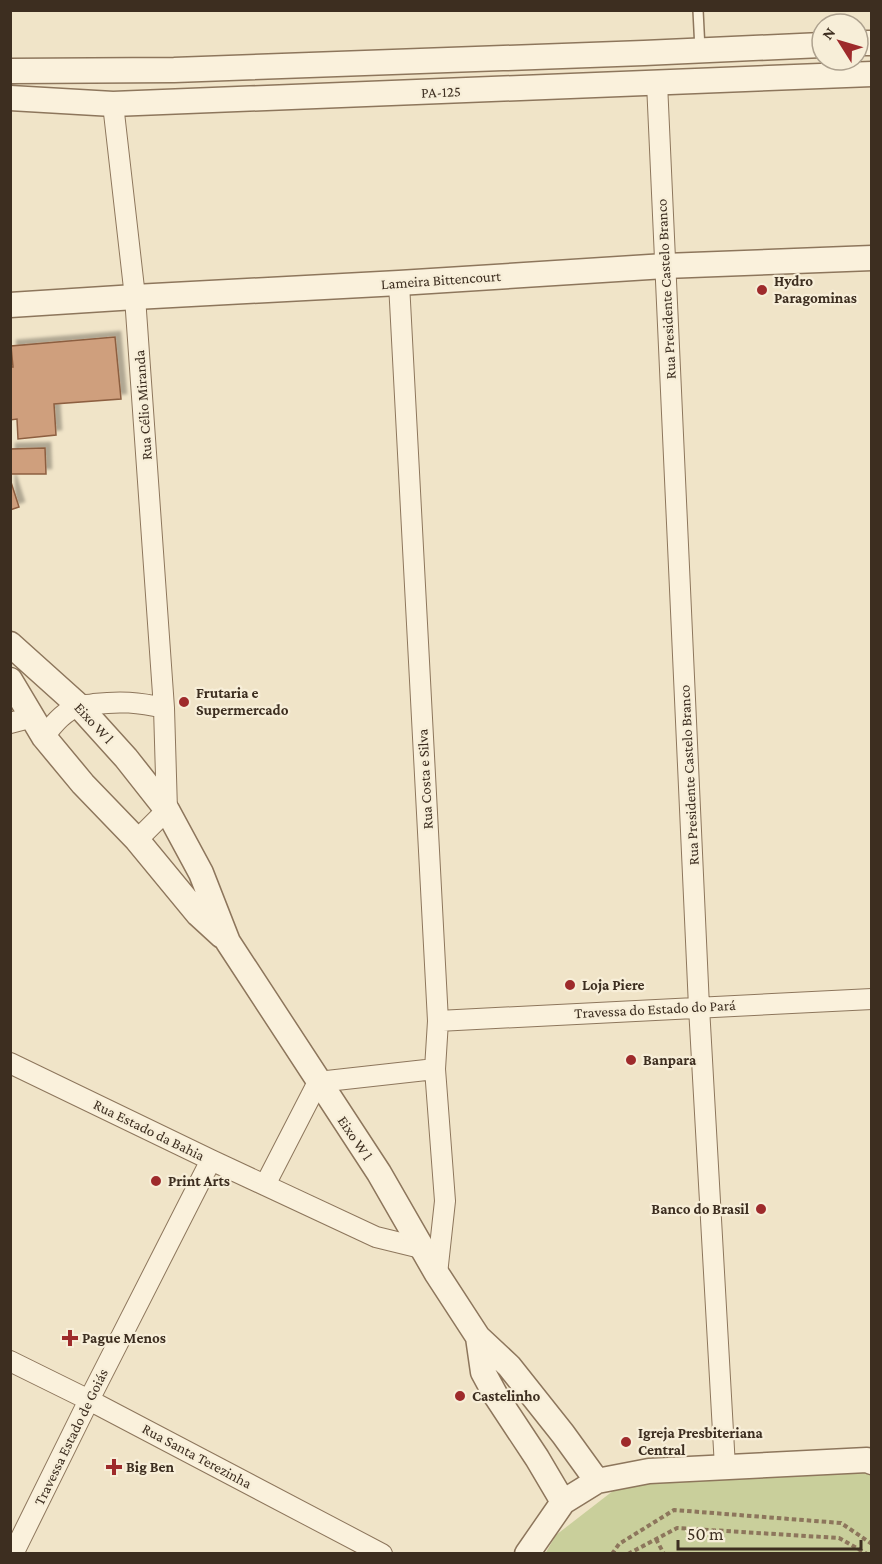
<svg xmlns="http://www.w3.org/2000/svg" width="882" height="1564" font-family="'Crimson Pro',serif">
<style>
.green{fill:#c9cf9b}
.building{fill:#cf9f7d;stroke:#8d5f41;stroke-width:1.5;filter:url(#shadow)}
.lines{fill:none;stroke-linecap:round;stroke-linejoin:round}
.service-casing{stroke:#8d765c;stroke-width:12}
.minor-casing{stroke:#8d765c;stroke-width:22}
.tertiary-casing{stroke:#8d765c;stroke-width:27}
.path{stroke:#8d765c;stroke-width:4;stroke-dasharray:4.5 3;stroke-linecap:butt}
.service{stroke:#faf1dc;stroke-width:9}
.minor{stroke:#faf1dc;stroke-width:20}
.tertiary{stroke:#faf1dc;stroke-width:24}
.poi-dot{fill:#9e2a2b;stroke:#f7eed8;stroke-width:2}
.labels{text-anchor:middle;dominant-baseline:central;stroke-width:4.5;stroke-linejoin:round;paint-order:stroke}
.street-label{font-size:15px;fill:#3d2e20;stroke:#f7eed8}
.poi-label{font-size:15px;font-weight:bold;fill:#3d2e20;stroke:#f7eed8;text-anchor:start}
</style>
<defs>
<filter id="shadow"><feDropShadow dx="5.5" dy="-5.5" stdDeviation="1.5" flood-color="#0004"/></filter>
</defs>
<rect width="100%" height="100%" fill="#f0e4c8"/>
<!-- green -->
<path class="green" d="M871,1470V1553L545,1554L556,1535L618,1487L726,1476Z"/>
<!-- building -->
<path class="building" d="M115,337L121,399L54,404L56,435L18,439L17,419L10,420V367H13L11,346Z
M45,448L46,474H10V449Z
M10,479L19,507L10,510Z"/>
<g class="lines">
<!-- service casing -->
<g class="service-casing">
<path id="service" d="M698,10L700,50"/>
</g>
<!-- minor casing -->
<g class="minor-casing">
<path id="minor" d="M657,83L699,1007L725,1467
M113,104L135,297L164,708L167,810L137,840
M399,283L438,1021L435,1069L445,1201L437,1274
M10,723L33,717
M44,737C53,724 64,711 79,706C84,705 89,705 94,704C120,701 138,702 164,708
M438,1021L872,999
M10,1063L211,1160L376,1237L421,1248
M265,1185L318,1082L435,1069
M10,1361L89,1400L382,1554
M13,1554L89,1400L211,1160"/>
</g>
<!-- tertiary casing -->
<g class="tertiary-casing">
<path id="tertiary" d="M858,43H872
M10,71L174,70L644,53L822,45
M10,98L113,104L872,74
M10,305L135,297L399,283L665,266L872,258
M10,644L79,706L126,758L167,810L201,873L228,942L379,1173L437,1274L478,1337L509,1366L563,1434L597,1481
M10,680L44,737L83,784L137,840L198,914L222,936
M478,1337L483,1372L496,1396L537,1458L563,1502
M527,1554L563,1502L597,1481L649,1471L867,1460L872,1462"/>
</g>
<!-- path -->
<path class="path" d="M656,1539L664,1554
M612,1554L619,1544L674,1510L841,1523L872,1544
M628,1554L677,1528L839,1538L867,1554"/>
<!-- service -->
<use href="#service" class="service"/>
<!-- minor -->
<use href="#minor" class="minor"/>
<!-- tertiary -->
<use href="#tertiary" class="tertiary"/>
</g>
<!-- markers -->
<g class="poi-dot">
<circle cx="762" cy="290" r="6"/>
<circle cx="184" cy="702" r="6"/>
<circle cx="570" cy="985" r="6"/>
<circle cx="631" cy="1060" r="6"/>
<circle cx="156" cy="1181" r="6"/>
<circle cx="761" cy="1209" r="6"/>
<path d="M67 1329h6v6h6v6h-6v6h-6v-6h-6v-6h6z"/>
<circle cx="460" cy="1396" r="6"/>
<circle cx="626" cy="1442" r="6"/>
<path d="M111 1458h6v6h6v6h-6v6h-6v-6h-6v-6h6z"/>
</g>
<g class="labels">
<!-- street labels -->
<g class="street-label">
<text transform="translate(441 92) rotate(-2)">PA-125</text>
<text transform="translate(441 280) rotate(-4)">Lameira Bittencourt</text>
<text transform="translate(666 289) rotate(-93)">Rua Presidente Castelo Branco</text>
<text transform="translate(143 405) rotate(-94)">Rua Célio Miranda</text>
<text transform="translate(94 723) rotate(47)">Eixo W l</text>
<text transform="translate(689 775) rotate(-93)">Rua Presidente Castelo Branco</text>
<text transform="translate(425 779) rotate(-93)">Rua Costa e Silva</text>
<text transform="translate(655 1009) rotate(-3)">Travessa do Estado do Pará</text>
<text transform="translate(149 1130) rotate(26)">Rua Estado da Bahia</text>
<text transform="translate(355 1138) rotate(56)">Eixo W l</text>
<text transform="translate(71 1437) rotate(-64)">Travessa Estado de Goiás</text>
<text transform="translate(197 1456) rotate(28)">Rua Santa Terezinha</text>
</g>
<!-- poi labels -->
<g class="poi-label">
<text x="774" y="281">Hydro<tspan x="774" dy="17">Paragominas</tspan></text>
<text x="196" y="693">Frutaria e<tspan x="196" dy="17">Supermercado</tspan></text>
<text x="582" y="985">Loja Piere</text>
<text x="643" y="1060">Banpara</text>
<text x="168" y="1181">Print Arts</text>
<text x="749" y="1209" text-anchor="end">Banco do Brasil</text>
<text x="82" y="1338">Pague Menos</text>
<text x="472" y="1396">Castelinho</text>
<text x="638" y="1433">Igreja Presbiteriana<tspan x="638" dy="17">Central</tspan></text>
<text x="126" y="1467">Big Ben</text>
</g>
</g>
<!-- border -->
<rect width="882" height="1564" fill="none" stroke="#3d2e20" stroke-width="24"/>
<!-- north arrow -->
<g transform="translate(840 42) rotate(307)"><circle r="28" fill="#f7eed8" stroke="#ada18e" stroke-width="1.5"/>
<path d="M0-4.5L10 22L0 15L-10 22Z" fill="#9e2a2b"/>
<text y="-9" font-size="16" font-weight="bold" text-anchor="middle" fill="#3d2e20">N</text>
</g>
<!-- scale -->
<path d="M678 1540v9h183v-9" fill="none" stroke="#3d2e20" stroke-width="3"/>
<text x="687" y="1540" font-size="18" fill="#3d2e20" stroke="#f7eed8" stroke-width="4.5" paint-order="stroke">50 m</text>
</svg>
